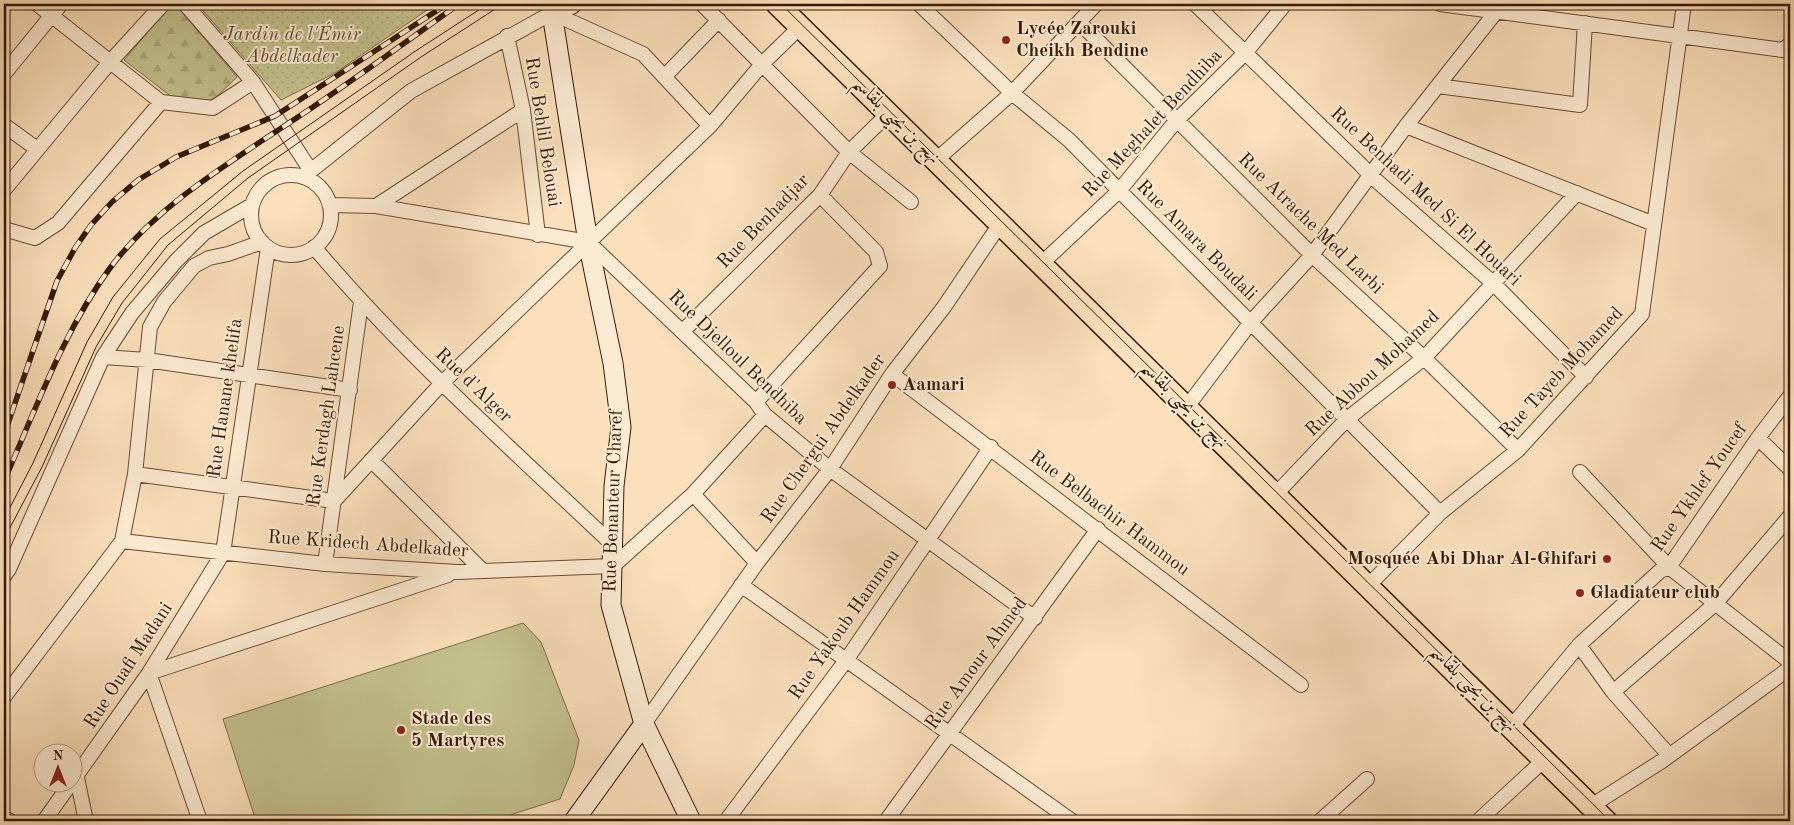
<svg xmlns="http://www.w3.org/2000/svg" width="1794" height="825" font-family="'Old Standard TT',Amiri,serif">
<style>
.forest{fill:url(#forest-firs);stroke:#7c6d4a}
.park{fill:#c3c18d;stroke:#7c6d4a}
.garden{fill:url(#garden-dots);stroke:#7c6d4a}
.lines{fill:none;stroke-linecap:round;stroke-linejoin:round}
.street-casing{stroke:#664b35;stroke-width:16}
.secondary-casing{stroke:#341908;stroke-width:21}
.primary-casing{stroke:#341908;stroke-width:24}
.street{stroke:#fcebd3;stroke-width:14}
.secondary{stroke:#fcebd3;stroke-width:19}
.primary{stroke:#fbe0bb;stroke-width:21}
.tram{stroke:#341908;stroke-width:1}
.rail-casing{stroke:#341908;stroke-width:5.5}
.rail{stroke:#fcebd3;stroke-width:4;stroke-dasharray:11;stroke-linecap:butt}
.poi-dot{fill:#8f2418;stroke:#fcebd3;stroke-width:2}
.labels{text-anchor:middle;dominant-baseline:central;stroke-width:4;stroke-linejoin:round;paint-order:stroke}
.poi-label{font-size:19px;font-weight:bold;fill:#341908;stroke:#fcebd3;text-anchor:start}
.park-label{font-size:19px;font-style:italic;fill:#5f4b30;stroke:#fcebd3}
.street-label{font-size:19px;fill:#341908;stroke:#fcebd3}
</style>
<defs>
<pattern id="forest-firs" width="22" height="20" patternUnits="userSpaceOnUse" patternTransform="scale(1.25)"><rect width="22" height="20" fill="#c3c18d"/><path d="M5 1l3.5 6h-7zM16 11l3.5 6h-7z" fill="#a8a578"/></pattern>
<pattern id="garden-dots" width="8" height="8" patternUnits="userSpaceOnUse" patternTransform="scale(1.25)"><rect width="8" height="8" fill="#c3c18d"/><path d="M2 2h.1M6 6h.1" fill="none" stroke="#a8a578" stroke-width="1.8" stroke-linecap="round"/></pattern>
</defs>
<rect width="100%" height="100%" fill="#fbe0bb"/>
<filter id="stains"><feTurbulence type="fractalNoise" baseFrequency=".004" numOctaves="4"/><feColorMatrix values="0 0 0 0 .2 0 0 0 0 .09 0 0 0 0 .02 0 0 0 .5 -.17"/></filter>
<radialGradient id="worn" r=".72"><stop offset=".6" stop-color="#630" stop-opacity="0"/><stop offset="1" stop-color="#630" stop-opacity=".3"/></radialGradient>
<!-- forest -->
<path class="forest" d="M172,4H175L237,77L212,101L173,98L124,60Z"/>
<!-- park -->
<path class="park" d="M523,623L541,642L579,740L574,765L560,799L491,821H256L223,719Z"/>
<!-- garden -->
<path class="garden" d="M197,4H436L335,73L281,100Z"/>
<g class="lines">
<!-- street casing -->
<g class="street-casing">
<path id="street" d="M37,4L161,102L213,108L253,82
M185,4L253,82L311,171
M702,4L849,152L911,202
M919,4L1012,93L1069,140L1440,513
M1195,4L1361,165L1370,175L1493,283L1586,377
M1440,4L1783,50L1790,44
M1079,22L1312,255L1424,358L1518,450
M507,36L523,110L538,235
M4,74L61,4
M664,77L719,20
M1438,86L1580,105L1585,23
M4,125L37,149
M1406,126L1654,224
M936,160L1012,93L1096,4
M251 215a40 40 0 1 1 80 0a40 40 0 1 1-80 0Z
M303,177L411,91L552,13L643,54L710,126
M4,190L110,62L163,4
M330,205L376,206L588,242
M376,206L523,110
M4,229L35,238L58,223L161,102
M588,242L756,402L765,415L830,469L1035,618
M314,247C405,355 511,448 613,545
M1041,264L1119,191L1176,121L1246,52L1285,4
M683,331L820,195L849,152L888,114
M103,357L147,360L350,390
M892,374L1301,685
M756,402L880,266L876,252L820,195
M1186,408L1251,322L1312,255L1406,126L1496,12L1497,4
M1758,438L1790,469
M371,460L483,571
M1580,472L1669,567L1790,662
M135,474L334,501L442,383L710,126L763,63L800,27
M693,494L757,563
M1275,495L1347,419L1424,358L1577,193
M122,541L325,564L457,572L613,566L693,494L765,415
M325,564L361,302
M4,576L9,569L103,357L132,313L176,261L204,233L252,205
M741,585L1072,821
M1368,586L1440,513L1518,450L1642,314L1684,4
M1579,645L1613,692L1669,755
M1613,692L1715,604L1790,516
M4,697L122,541L135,474L150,327L164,302L194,266L209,258L228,254L262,242
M644,724L757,563L830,469L892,374L944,307L1000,224
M1511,727L1579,645L1660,571L1669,567L1758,438L1790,396
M77,778L86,821
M1591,806L1662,761L1790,668
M4,818L10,821
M44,821L149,673L223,553L268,248
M200,821L149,673L448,575
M726,821L847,659L991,447
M886,821L1098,529
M1320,821L1367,779
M1478,821L1544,760"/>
</g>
<!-- secondary casing -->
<g class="secondary-casing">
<path id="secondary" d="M572,4L552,13L588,242L613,363L621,427L614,486L611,605L644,724L691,821
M574,821L644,724"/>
</g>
<!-- primary casing -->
<g class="primary-casing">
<path id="primary" d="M777,4L1606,821"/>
</g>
<!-- street -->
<use href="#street" class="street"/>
<!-- secondary -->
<use href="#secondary" class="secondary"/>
<!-- primary -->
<use href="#primary" class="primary"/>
<!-- tram -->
<path class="tram" d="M781,4L1610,821
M4,519L33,463L87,342L113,297L160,239L243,171L417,50L488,4
M4,539L42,467L96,347L122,303L168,245L248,178L421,57L503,4"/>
<!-- rail casing -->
<g class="rail-casing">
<path id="rail" d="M4,435L57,281L75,248L91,225L112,202L138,180L176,157L275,116L447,4
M4,481C36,409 63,332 110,268C159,203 234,160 301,115C355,79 407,41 459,4"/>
</g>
<!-- rail -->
<use href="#rail" class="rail"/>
</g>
<!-- markers -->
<g class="poi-dot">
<circle cx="1006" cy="40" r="5"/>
<circle cx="892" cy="385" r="5"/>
<circle cx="1607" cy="559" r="5"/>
<circle cx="1580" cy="593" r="5"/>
<circle cx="401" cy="730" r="5"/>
</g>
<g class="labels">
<!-- poi labels -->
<g class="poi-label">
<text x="1016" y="29">Lycée Zarouki<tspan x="1016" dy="22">Cheikh Bendine</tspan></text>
<text x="902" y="385">Aamari</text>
<text x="1597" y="559" text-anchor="end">Mosquée Abi Dhar Al-Ghifari</text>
<text x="1590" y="593">Gladiateur club</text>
<text x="411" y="719">Stade des<tspan x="411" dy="22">5 Martyres</tspan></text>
</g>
<!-- park labels -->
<g class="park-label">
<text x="292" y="35">Jardin de l'Émir<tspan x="292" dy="22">Abdelkader</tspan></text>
</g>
<!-- street labels -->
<g class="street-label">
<text transform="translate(896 121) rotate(45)">نهج بن يحيى بلقاسم</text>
<text transform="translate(1153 124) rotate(-47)">Rue Meghalet Bendhiba</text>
<text transform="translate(542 132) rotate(81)">Rue Behlil Belouai</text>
<text transform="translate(1425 197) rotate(43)">Rue Benhadi Med Si El Houari</text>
<text transform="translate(764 222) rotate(-46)">Rue Benhadjar</text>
<text transform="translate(1310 224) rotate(44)">Rue Atrache Med Larbi</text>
<text transform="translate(1196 241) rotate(45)">Rue Amara Boudali</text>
<text transform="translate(737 358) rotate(44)">Rue Djelloul Bendhiba</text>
<text transform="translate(1562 373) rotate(-47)">Rue Tayeb Mohamed</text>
<text transform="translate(1373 374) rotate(-43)">Rue Abbou Mohamed</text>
<text transform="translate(473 386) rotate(44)">Rue d'Alger</text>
<text transform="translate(226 398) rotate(-82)">Rue Hanane khelifa</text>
<text transform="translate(1184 405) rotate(45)">نهج بن يحيى بلقاسم</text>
<text transform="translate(327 416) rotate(-82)">Rue Kerdagh Lahcene</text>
<text transform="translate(824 439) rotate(-55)">Rue Chergui Abdelkader</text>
<text transform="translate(1700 488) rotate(-55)">Rue Ykhlef Youcef</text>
<text transform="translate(614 501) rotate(-88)">Rue Benanteur Charef</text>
<text transform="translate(1109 514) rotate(37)">Rue Belbachir Hammou</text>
<text transform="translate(368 545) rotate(4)">Rue Kridech Abdelkader</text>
<text transform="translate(845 625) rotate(-55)">Rue Yakoub Hammou</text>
<text transform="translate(977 664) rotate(-54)">Rue Amour Ahmed</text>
<text transform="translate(129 666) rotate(-57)">Rue Ouafi Madani</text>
<text transform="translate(1473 689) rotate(45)">نهج بن يحيى بلقاسم</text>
</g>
</g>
<!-- margin -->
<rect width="1794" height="825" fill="none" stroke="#fbe0bb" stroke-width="20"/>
<rect x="5" y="5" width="1784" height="815" fill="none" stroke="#341908" stroke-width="2.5"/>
<rect x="10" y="10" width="1774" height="805" fill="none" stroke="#341908"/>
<!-- north arrow -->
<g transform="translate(58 768)"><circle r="24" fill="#fcebd3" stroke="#ac9782"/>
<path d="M0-4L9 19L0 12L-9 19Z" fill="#8f2418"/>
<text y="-8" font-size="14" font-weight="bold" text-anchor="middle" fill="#341908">N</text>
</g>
<rect width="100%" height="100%" filter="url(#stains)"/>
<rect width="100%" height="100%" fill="url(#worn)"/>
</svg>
